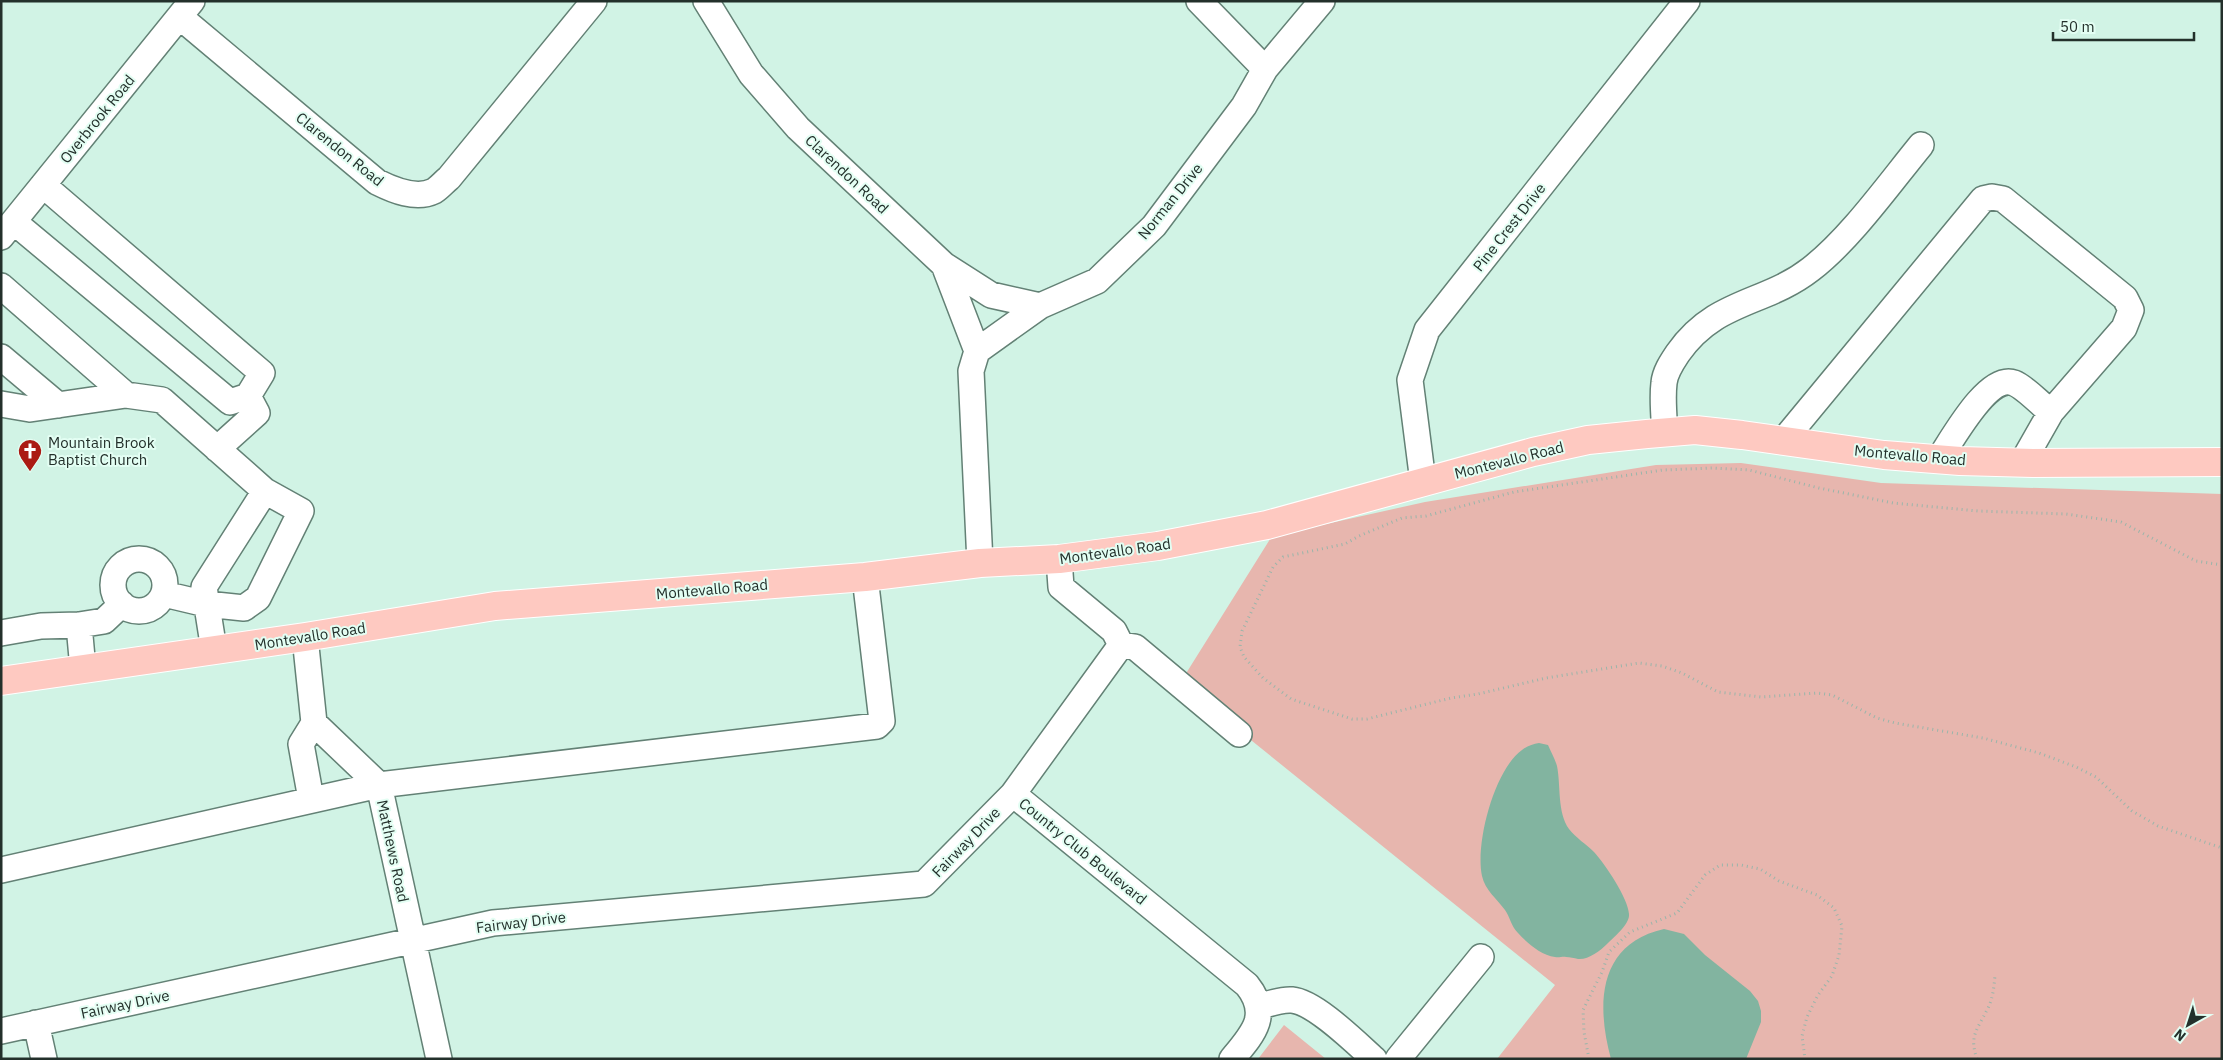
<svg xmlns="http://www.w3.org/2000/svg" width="2223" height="1060" font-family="'IBM Plex Sans',sans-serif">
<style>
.green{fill:#e7b6ae}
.water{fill:#82b4a0}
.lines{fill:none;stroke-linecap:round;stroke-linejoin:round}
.minor-casing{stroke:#638175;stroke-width:28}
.major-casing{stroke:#fff;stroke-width:30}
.path{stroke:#9ab5aa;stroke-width:3;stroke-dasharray:1 4;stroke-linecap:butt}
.minor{stroke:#fff;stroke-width:25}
.major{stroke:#fec9c1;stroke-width:28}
.labels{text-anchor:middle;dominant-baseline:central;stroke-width:4;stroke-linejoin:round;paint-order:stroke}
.street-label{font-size:15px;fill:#23302b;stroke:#e3fef3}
.poi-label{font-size:15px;fill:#23302b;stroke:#e3fef3;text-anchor:start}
</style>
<rect width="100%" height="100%" fill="#d1f3e5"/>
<!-- green -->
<path class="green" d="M1741,463L1881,483L2222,494V1059H1497L1555,985L1180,683L1272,536L1425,502L1656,465Z
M1284,1025L1326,1059H1258Z"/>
<!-- water -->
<path class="water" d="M1539,743L1548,745C1551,752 1555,759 1557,766C1561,786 1557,812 1569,829C1576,838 1586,844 1594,852C1605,864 1628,898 1629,914C1630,924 1614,937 1607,944C1600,951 1588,960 1578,959C1574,958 1570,957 1566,957C1563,956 1559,958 1555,957C1541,955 1527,943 1518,933C1511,926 1510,917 1505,910C1497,899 1485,890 1482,876C1475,844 1494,770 1522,750C1527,746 1533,744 1539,743Z
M1664,929L1684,934L1705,955L1750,991L1758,1001L1761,1011V1022L1746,1059H1611C1596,1004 1598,944 1664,929Z"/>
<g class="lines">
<!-- minor casing -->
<g class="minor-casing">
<path id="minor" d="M706,1L751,74L798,128L944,265L977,351
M1199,1L1265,69
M180,17L377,182C393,190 416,200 434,191C439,188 444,182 449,178L594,1
M43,185L262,373L248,396L257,413L217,449
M14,222L230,402L248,396
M1,237L192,1
M944,265L991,295L1040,306
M1,286L126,395
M1,357L58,405
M1,404L30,409L126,395L162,400L265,491L301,511L258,598L244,608L206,604L164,594
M1665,433C1664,417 1662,399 1664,383C1665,372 1672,362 1678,353C1716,299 1765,305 1811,269C1850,239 1889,184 1921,145
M1783,441L1983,199L1992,197L2003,199L2125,298L2131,310L2124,328L2051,412L2022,463
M1939,459C1952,440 1988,373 2014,383C2025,387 2041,405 2051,412
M1423,482L1410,380L1427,330L1687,1
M113 585a26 26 0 1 1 52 0a26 26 0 1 1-52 0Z
M980,563L971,371L977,351L1040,306L1097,281L1154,226L1244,106L1265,69L1322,1
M79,625L83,669
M1,633L41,626L79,625L104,621L122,604
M305,637L314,723L379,785L439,1059
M1121,645L1135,647L1239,734
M214,650L204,587L265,491
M1013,794L1247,985C1271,1015 1253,1034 1232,1059
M311,799L301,744L314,723
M1,870L379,785L877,726L882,721L865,577
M1258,1007C1268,1004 1281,999 1292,1000C1315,1002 1356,1043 1374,1059
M36,1023L44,1059
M1,1031L493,923L924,884L1013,794L1121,645L1114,631L1061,587L1059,559
M1398,1059L1481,957"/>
</g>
<!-- major casing -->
<g class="major-casing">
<path id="major" d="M1,681L305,637L495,606L865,577L980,563L1059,559L1158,546L1267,525L1533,452L1588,440L1647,434L1695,430L1742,435L1884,455L1960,461L2033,463L2222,462"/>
</g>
<!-- path -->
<path class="path" d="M2222,565L2196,561L2121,522L2066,514L1978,511L1893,503L1819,488L1749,470L1713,468L1663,470L1514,492L1426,516L1402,518L1359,536L1345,544L1283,557L1273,567L1242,631L1240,647L1244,657L1263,678L1291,699L1352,719H1367L1451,698L1478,694L1546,678L1639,663L1662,666L1682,673L1718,692L1761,697L1817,693L1832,695L1877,718L1895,723L1983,738L2039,753L2076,767L2096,777L2132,811L2158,826L2222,848
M1589,1059L1584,1032L1583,1010L1602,972L1609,952L1630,932L1677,913L1705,875L1720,865H1741L1760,869L1779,881L1817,895L1834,908L1842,926L1839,955L1832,976L1818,995L1807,1017L1802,1036L1805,1059
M1977,1059C1969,1036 1977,1030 1987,1010C1993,999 1994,987 1995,975"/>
<!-- minor -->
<use href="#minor" class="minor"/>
<!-- major -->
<use href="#major" class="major"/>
</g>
<!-- icons -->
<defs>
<g id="church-pin" transform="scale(1.25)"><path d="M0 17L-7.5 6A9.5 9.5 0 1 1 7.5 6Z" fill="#ab1a13" stroke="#e3fef3"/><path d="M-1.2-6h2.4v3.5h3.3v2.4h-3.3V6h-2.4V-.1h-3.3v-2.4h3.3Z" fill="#fff"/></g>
</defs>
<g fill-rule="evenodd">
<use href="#church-pin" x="30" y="451"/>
</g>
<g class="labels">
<!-- street labels -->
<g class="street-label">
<text transform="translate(97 119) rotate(-51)">Overbrook Road</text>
<text transform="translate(340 149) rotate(39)">Clarendon Road</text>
<text transform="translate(847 174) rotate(43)">Clarendon Road</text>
<text transform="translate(1170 201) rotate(-51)">Norman Drive</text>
<text transform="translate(1509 227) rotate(-52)">Pine Crest Drive</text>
<text transform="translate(1910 455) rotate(5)">Montevallo Road</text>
<text transform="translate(1509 460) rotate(-14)">Montevallo Road</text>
<text transform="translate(1115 551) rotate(-8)">Montevallo Road</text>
<text transform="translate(712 589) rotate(-5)">Montevallo Road</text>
<text transform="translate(310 636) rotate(-9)">Montevallo Road</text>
<text transform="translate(966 842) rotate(-46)">Fairway Drive</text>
<text transform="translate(393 851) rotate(78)">Matthews Road</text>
<text transform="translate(1083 851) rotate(39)">Country Club Boulevard</text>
<text transform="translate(521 922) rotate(-7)">Fairway Drive</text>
<text transform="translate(125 1004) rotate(-12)">Fairway Drive</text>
</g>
<!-- poi labels -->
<g class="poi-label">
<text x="48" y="442">Mountain Brook<tspan x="48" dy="17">Baptist Church</tspan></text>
</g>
</g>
<!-- border -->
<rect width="2223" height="1060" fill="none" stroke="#23302b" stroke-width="5"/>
<!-- north arrow -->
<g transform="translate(2188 1025) rotate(219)" stroke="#e3fef3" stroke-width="4" paint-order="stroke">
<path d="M0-4L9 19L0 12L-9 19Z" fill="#23302b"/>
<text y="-8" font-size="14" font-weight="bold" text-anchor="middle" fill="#23302b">N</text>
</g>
<!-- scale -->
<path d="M2053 32v8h141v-8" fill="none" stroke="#23302b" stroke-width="2.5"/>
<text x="2060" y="32" font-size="15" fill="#23302b" stroke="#e3fef3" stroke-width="4" paint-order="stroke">50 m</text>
</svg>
